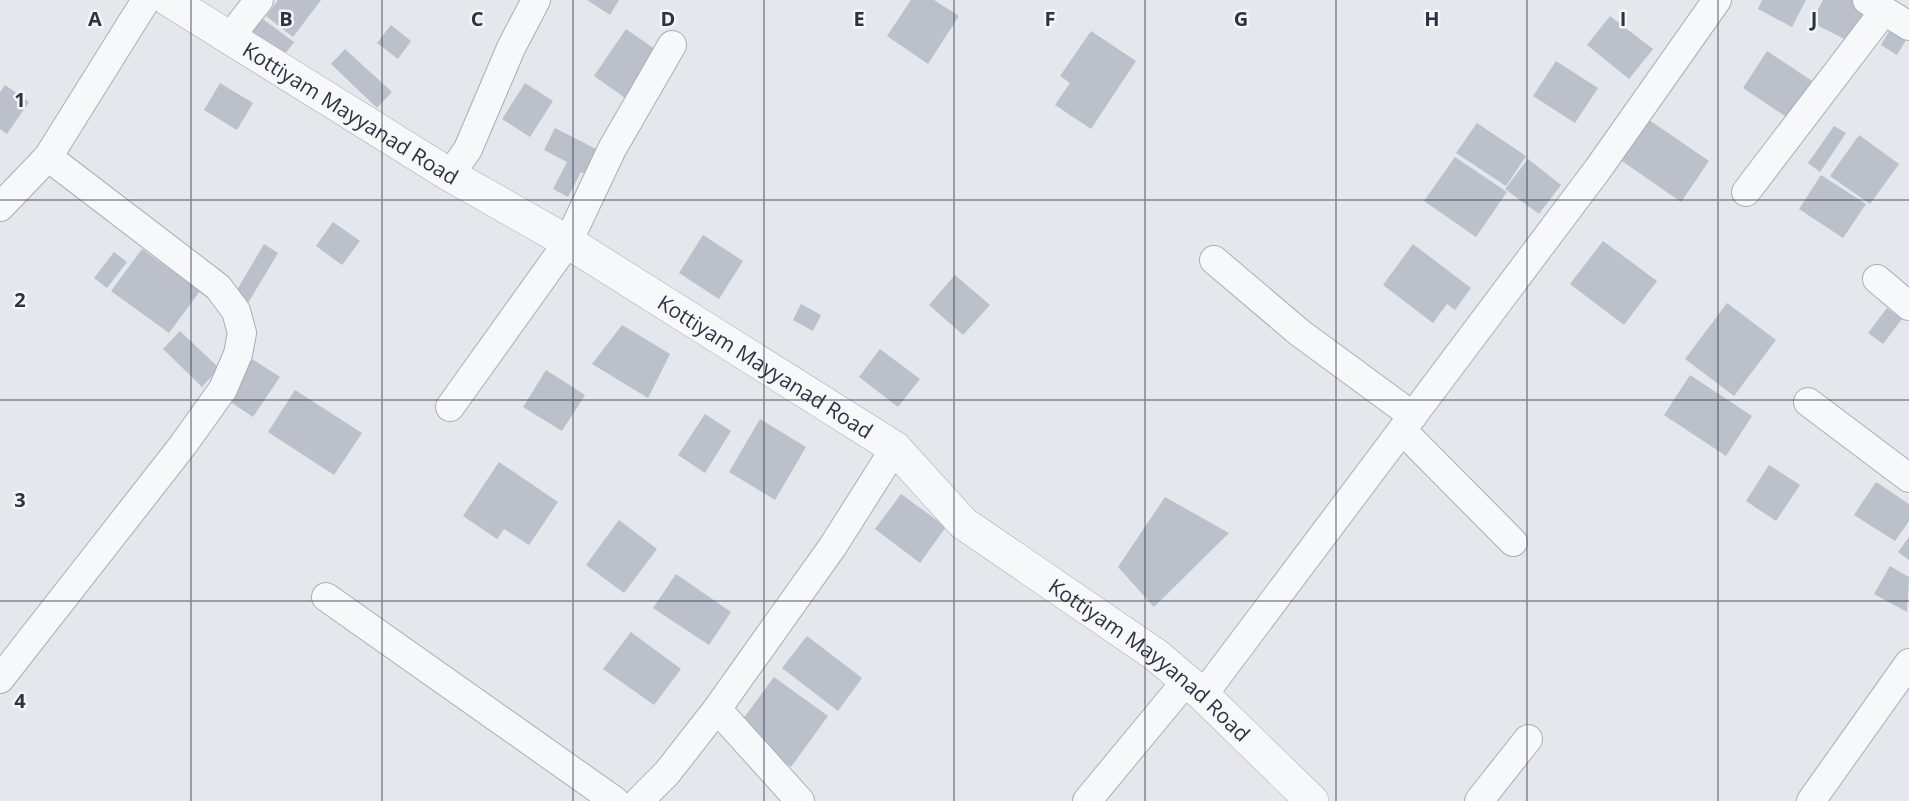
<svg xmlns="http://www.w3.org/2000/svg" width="1909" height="801" font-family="'Open Sans',sans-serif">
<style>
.building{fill:#bbc0ca}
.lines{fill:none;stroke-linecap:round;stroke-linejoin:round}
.minor-casing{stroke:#a9aeb7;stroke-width:30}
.tertiary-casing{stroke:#a9aeb7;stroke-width:34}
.minor{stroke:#f7f8fa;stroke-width:28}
.tertiary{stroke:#f7f8fa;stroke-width:33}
.grid{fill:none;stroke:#2b3445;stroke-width:1.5;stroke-opacity:0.55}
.labels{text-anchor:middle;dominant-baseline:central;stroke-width:5;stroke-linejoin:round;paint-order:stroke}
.street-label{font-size:21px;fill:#2b3445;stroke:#f4f6f9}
.grid-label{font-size:20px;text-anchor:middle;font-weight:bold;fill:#2b3445;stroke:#f4f6f9;stroke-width:5;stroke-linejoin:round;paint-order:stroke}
</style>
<rect width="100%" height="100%" fill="#e4e7ec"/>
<!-- building -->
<path class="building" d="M278,0H321L293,37L266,16Z
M587,0H619L610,15Z
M911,0H934L959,16L928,64L887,36Z
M1762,0H1806L1792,27L1758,9Z
M1823,0H1865L1870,3L1850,42L1811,22Z
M1900,13L1909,35L1897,55L1881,45Z
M1610,16L1653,49L1629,79L1587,45Z
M260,17L294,42L282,58L248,33Z
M391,25L411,41L398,59L377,43Z
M626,29L678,65L645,112L594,76Z
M1091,31L1136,61L1091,129L1055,105L1070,83L1060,76Z
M345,49L392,92L377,108L331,64Z
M1767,51L1824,89L1800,126L1743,88Z
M1556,61L1598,88L1575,123L1533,96Z
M220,83L253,103L237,130L204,110Z
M525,83L553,101L530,137L502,119Z
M5,85L29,102L7,134L0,129V92Z
M1639,113L1709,161L1681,202L1612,154Z
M1477,123L1526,156L1506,186L1456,153Z
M1834,126L1846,133L1820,172L1808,163Z
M555,128L600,151L588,176L581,172L568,197L553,189L567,162L544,150Z
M1859,135L1899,164L1870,204L1830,176Z
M1455,157L1507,192L1476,237L1424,201Z
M1528,159L1561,185L1539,214L1505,189Z
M1821,175L1866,204L1843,238L1799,209Z
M333,222L360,241L342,265L316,246Z
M703,235L743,261L719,299L679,273Z
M1603,241L1657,281L1624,325L1570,284Z
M264,244L278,253L248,303L234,295Z
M1413,244L1471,288L1455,310L1447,304L1433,323L1383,285Z
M142,249L200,291L169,333L111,291Z
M114,252L127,262L107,288L94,278Z
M955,275L990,305L963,335L929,305Z
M1727,303L1776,340L1734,396L1685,359Z
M801,304L821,315L813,331L793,320Z
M1887,308L1902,319L1883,344L1868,333Z
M622,325L670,354L648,398L592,364Z
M180,331L219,368L202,387L163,349Z
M880,349L920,379L898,407L859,377Z
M252,359L280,377L253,417L226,399Z
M546,370L585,395L562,431L523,407Z
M1690,375L1752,416L1726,456L1664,415Z
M295,390L362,433L334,475L268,432Z
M705,414L731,431L705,473L678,455Z
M760,419L806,447L775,500L729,472Z
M499,462L558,502L529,545L504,529L497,539L463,516Z
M1769,465L1800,485L1776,521L1746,501Z
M1876,482L1909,504V521L1895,541L1854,515Z
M901,494L946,527L920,563L875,529Z
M1165,497L1229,533L1154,607L1118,567Z
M619,520L657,549L624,593L586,565Z
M1909,537V560L1898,552Z
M1890,566L1909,577L1907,612L1874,594Z
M676,574L731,612L709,645L653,608Z
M631,632L681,669L654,705L603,669Z
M807,636L862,678L838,711L782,668Z
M774,677L828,716L791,767L737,727Z"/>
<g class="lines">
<!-- minor casing -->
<g class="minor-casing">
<path id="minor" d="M1867,0L1909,26
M230,37L259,0
M450,175L468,149L511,48L536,0
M1746,192L1884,11
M0,207L48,157L146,0
M1214,260L1300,333L1413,416
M1877,279L1909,306
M1808,402L1909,478
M450,407L568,242L612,149L672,45
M1402,430L1513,542
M326,597L615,801
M0,679L183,445L223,389L238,354L242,333L236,311L218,287L48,157
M1203,695L1598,169L1717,0
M717,709L800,801
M639,801L667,773L717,709L833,546L895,448
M1087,801L1187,680
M1479,801L1528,739
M1811,801L1909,663"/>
</g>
<!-- tertiary casing -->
<g class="tertiary-casing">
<g id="tertiary">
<path id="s1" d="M169,0L450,175L568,242L895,448L963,523L1156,655L1203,695L1312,801"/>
</g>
</g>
<!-- minor -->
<use href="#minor" class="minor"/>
<!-- tertiary -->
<use href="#tertiary" class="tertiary"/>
</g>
<!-- grid -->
<path class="grid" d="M191,0V801M382,0V801M573,0V801M764,0V801M954,0V801M1145,0V801M1336,0V801M1527,0V801M1718,0V801M0,200H1909M0,400H1909M0,601H1909"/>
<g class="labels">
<!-- street labels -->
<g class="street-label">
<text stroke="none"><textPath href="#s1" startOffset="214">Kottiyam Mayyanad Road</textPath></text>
<text stroke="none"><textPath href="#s1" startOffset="700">Kottiyam Mayyanad Road</textPath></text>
<text stroke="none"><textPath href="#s1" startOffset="1186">Kottiyam Mayyanad Road</textPath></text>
</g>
</g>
<g class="grid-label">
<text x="95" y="26">A</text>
<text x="286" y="26">B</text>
<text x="477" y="26">C</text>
<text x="668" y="26">D</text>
<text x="859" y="26">E</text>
<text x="1050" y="26">F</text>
<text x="1241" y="26">G</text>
<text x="1432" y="26">H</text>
<text x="1623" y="26">I</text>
<text x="1814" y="26">J</text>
<text x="20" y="107">1</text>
<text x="20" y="307">2</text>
<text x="20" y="507">3</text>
<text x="20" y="708">4</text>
</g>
</svg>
